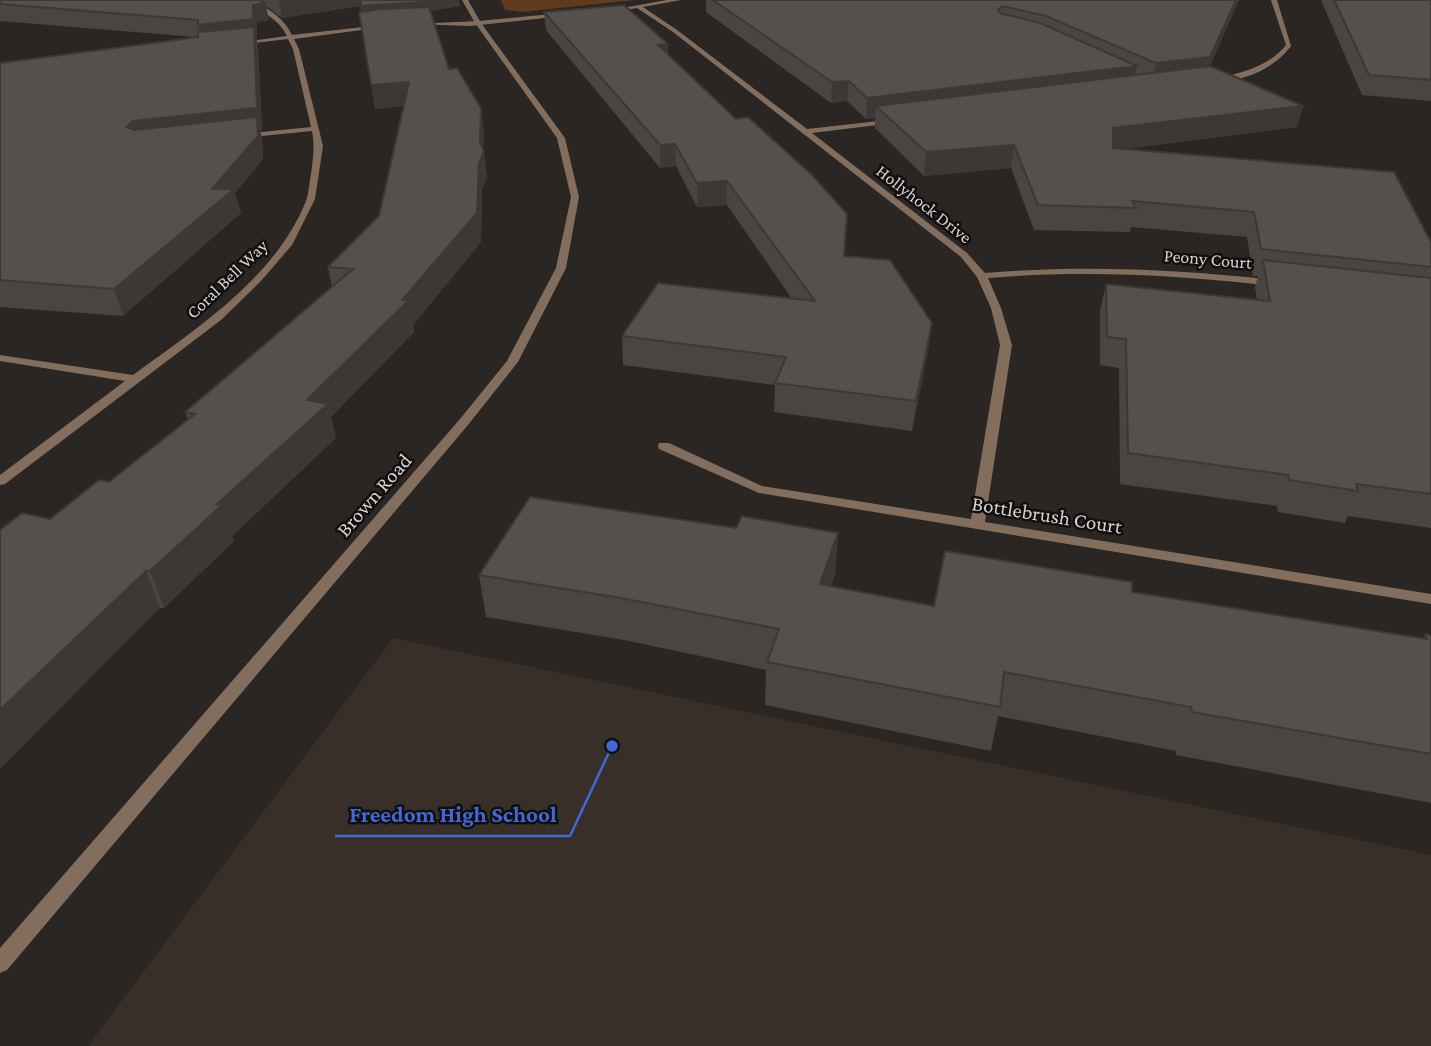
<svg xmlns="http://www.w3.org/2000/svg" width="1431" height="1046" font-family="'Crimson Pro',serif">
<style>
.built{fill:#372f28}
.green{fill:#613b1b}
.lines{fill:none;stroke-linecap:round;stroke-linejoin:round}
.minor{fill:#836d5c;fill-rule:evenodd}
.tertiary{fill:#836d5c;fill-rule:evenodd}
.wall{fill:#484542}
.shaded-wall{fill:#3b3836}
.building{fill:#54504d;stroke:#3b3836;stroke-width:2}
.labels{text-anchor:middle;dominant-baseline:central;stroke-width:5;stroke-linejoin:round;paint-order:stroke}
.far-street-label{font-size:18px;fill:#d5d2d1;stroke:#110f0e}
.street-label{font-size:21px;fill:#d5d2d1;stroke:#110f0e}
.leader{fill:none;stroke:#4268d7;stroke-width:2.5}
.callout-dot{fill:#4268d7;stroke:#110f0e;stroke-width:2.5}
.callout-label{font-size:23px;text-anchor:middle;font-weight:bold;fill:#4268d7;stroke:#110f0e;stroke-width:5;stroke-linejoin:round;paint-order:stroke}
</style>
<rect width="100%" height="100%" fill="#292623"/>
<!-- built -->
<path class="built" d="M393,638L1431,855V1046H88Z"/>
<!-- green -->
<path class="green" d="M501,0H635L522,12L505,10Z"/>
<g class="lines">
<!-- minor -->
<path class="minor" d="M240,0C260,0 284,17 292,35L381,25L384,27L294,39L299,49L323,146L315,199L292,245L261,281L221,320L5,484L0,485V475L125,381L0,361V355L133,375C197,328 275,278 306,201C309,193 309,183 311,174C313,159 315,147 312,131L242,138L238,136L242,134L311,127L293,49L288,39L238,45L235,43L287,36C277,16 257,10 240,0Z
M667,0H681L643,7L677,30L807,129L897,119L898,121L894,123L812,133L967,253L985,273C1081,265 1177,269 1273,280L1278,283L1273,286C1178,275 1084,270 988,278L1001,308L1012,345L985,522L1431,594V604L759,493L659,449L658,446L659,443H669L762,486L971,519L1000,345L991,308L977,277L961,257L673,32L637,8L609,13L606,11Z
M1271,0H1277L1291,46C1274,69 1243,82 1215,81V79C1242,73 1268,67 1286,45Z
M561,13L563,16L470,26L412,24L479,21Z"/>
<!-- tertiary -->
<path class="tertiary" d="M462,0H468L481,23L565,138L579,197L566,268L518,362L468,425L7,970L0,973V948L460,419L507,361L556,268L571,197L557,138L475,23Z"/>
</g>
<!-- wall -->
<path class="wall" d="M0,0H459L460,6L430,11L449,69L481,108L484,133L483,150L487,177L482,190L481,242L413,325L414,332L331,417L336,438L232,536L234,541L164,608H160L50,519L109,482L188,420L185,412L332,287L328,267L379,216L403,106L375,109L360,6L282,18L266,6L269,20L257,22V37H256L258,46L262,130H260L262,139L263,159L235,193L241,213L123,316L0,307V63L195,37L0,21Z
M706,0H1239L1210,66L1303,106L1297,127L1124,149L1431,242V528L1348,516L1345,523L1278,512L1277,506L1120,484L1119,368L1100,365V311L1106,284L1257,300L1255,287L1258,276H1253L1247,237L1131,227L1130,232L1034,230L1011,168L924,176L875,128V118L866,119L847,101L831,103L706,12Z
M1321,0H1431V101L1362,95Z
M544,12L668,44V54L844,256L932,323L928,351L912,431L774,412L775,385L623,365L622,336L792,299L727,205L697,207L676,166L660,168L546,30Z
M736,528L838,533L835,575L831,586L934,606L1132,592L1423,639L1425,634L1431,635V803L1176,755V751L998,716L991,751L765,705L766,670L624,640L486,617L479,575Z"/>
<!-- shaded-wall -->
<path class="shaded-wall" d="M284,0H364V5L282,18L279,1Z
M426,0H459L460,6L428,11L363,23L360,6Z
M1236,0H1239L1205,77L1151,83L1156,63Z
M265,3L269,20L257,22V37H256L258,46L262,130H260L262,139L263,159L235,193L241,213L123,316L114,289L140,143L127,127L203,43L198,25L253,5Z
M668,44V63L658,45Z
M1137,66L1133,87L876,106L875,118L866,119L867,98Z
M849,81L847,101L831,103L832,82Z
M409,82L412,105L375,109L371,85Z
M1303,106L1297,127L1108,151L1113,128Z
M481,108L484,133L483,152L484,151L487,177L482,190L481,242L413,325L414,332L331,417L336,438L232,536L234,541L164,608L150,571L217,504L307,400L402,300L480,143Z
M675,144L676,166L660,168V145Z
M1014,145L1011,168L924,176L926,152Z
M727,181V205L697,207V183Z
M932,323L928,351L912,431L916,401Z
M838,533L835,575L817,626L820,584Z
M146,571L160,608L0,769V710Z"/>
<!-- building -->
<path class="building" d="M0,0H260L265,3L253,5V19L198,25V20L0,4Z
M361,0H427V2L360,6Z
M713,0H1236L1210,57L1156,63L1046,16L1002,6L998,10L1000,13L1040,23L1137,66L867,98L849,81L832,82Z
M1334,0H1431V80L1369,75Z
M624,5L668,44L658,45L736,119L748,117L813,176L847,214L844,256L890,260L932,323L916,401L775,383L786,357L622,336L658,283L815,301L727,181L697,183L675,144L660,145L544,12Z
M429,7L449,69L457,68L481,108L480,143L484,151L479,163L477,213L402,300L408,301L307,400L328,404L217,504L222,505L150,571H146L0,710V530L22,513L50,519L99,480L109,482L195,414L185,412L353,269L328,267L379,216L409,82L371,85L359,12L381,9Z
M254,27L257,108L133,121L127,127L134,130L257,117L258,136L212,189H234L114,289L0,280V63L198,37V32Z
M1210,66L1303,106L1113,128V148L1394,172L1431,242V267L1261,249L1254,212L1132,201L1136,208L1038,205L1014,145L926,152L876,106Z
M1263,260L1431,278V494L1356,484L1358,491L1289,480L1288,475L1128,453L1126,339L1107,337L1106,284L1270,301Z
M530,497L736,528L742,516L838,533L820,584L934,606L945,551L1132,582V592L1427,639L1425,634L1431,635V754L1192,712L1191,707L1004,672L1000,707L767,662L779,629L621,598L479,575Z"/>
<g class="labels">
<!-- far-street labels -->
<g class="far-street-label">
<text transform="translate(924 204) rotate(38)">Hollyhock Drive</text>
<text transform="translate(1208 259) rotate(5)">Peony Court</text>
<text transform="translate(227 279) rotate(-44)">Coral Bell Way</text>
</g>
<!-- street labels -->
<g class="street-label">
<text transform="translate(374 495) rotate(-49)">Brown Road</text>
<text transform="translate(1047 515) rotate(9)">Bottlebrush Court</text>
</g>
</g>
<!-- callouts -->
<path class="leader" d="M612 746L570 836H335"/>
<circle class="callout-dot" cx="612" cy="746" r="7"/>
<g class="callout-label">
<text x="453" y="822">Freedom High School</text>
</g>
</svg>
